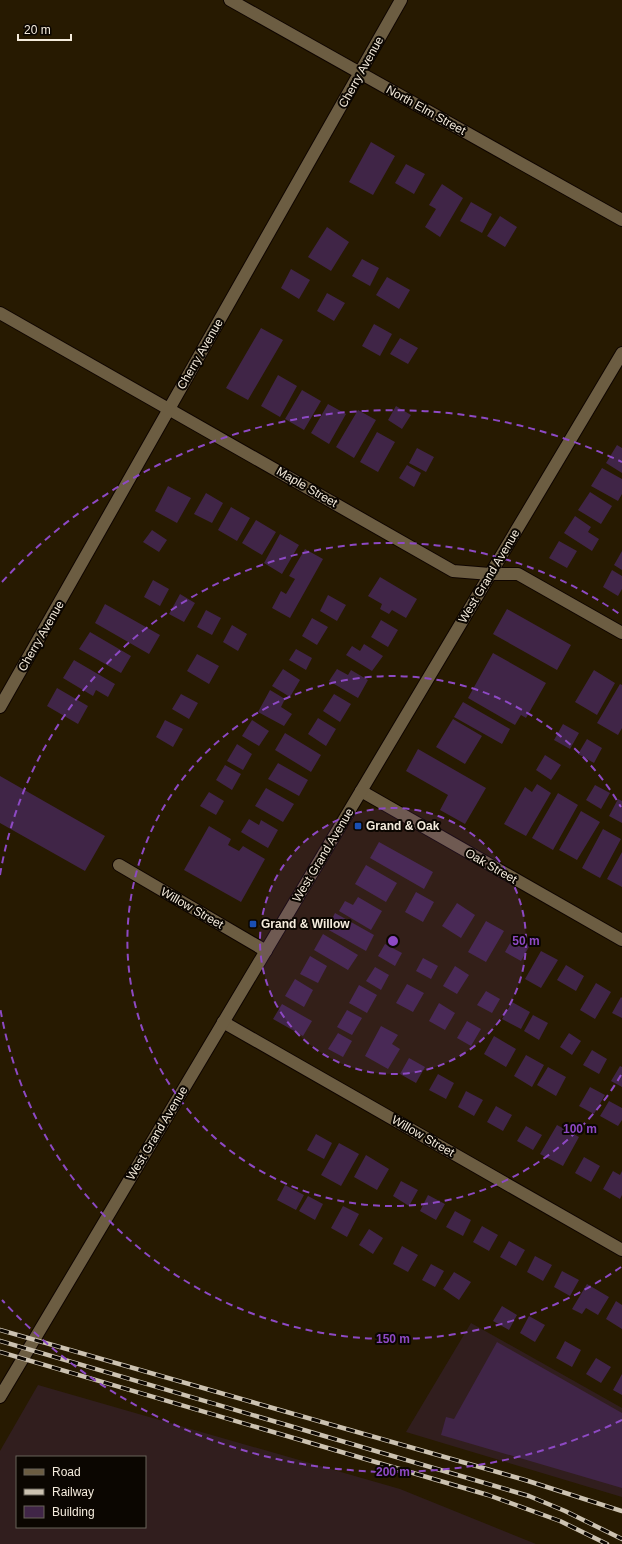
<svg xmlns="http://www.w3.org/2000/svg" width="622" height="1544" font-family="Helvetica,sans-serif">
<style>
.industrial{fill:#311e1e;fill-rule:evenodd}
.building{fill:#402547}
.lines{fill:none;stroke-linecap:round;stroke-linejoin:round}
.street-casing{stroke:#0f0500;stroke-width:14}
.secondary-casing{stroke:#0f0500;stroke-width:14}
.street{stroke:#6c5d42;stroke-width:12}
.secondary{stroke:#6c5d42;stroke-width:12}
.rail-casing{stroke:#ccc2b1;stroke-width:4.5}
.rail{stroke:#0b0601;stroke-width:3;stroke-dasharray:9;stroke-linecap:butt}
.ring{fill:none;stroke:#8d49c4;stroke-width:2;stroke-dasharray:7 5}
.transit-dot{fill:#1a4fb4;stroke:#0b0601;stroke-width:1.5}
.labels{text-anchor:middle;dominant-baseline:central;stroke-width:4;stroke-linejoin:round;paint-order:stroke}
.street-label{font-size:12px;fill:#f5ecdd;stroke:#0b0601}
.poi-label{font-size:12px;font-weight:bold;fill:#f5ecdd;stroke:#0b0601;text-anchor:start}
.centre{fill:#8d49c4;stroke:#0b0601;stroke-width:2}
.ring-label{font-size:12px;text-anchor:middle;font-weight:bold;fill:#8d49c4;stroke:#0b0601;stroke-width:4;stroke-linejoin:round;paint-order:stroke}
</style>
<rect width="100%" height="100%" fill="#271a01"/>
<!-- industrial -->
<path class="industrial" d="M471,1323L622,1408V1497L406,1432Z
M38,1385L400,1489L536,1544H0V1451ZM17,1457H145V1527H17Z"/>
<!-- building -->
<path class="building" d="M371,142L395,156L373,195L349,182Z
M406,164L425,174L414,194L395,183Z
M442,184L463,198L440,237L425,227L436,209L429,205Z
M471,202L492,214L482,233L460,221Z
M500,216L517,227L505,247L487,236Z
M327,227L349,242L331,271L308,257Z
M362,259L379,268L370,286L352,276Z
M291,269L310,280L299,299L281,288Z
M387,277L410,290L399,309L376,295Z
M327,293L345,303L334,321L317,311Z
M374,324L392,334L380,356L362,346Z
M261,328L283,340L248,400L226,388Z
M400,338L418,348L408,364L390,354Z
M278,375L297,386L280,417L261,406Z
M302,390L321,401L304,430L285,419Z
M328,404L346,414L329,444L311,433Z
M396,406L411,415L402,429L388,420Z
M358,410L376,420L354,458L336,447Z
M377,432L395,442L378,472L360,462Z
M617,445L622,448V473L606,463Z
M417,448L434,457L426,472L409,463Z
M407,465L421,473L414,487L399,478Z
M602,468L622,479V494L618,501L591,486Z
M168,486L191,498L177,523L155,511Z
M590,492L612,506L601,524L578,510Z
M206,493L223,503L212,523L194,514Z
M231,507L250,518L237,541L218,530Z
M575,516L591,527L588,532L599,539L592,551L564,533Z
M256,520L276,532L262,555L242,543Z
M152,530L167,540L159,552L143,542Z
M280,534L299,545L282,574L264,563Z
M559,541L577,551L567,568L549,558Z
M305,549L323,559L290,618L272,608L281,591L286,594L295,579L289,576Z
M622,551V570L614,565Z
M612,570L622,576V589L618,596L603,587Z
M380,577L417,599L406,618L392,610L389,614L380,609L382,604L368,596Z
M153,580L169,589L160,606L144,597Z
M180,594L195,603L184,622L169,614Z
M328,595L346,605L337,621L320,611Z
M105,604L160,635L149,654L95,623Z
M507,609L571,645L557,670L493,634Z
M206,610L221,618L212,635L197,627Z
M312,618L328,627L317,645L302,636Z
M381,620L398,630L388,647L371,637Z
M232,625L247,634L238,651L223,642Z
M90,632L131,656L121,673L79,649Z
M364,644L383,656L372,671L346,655L352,646L360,651Z
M296,649L312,658L306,670L289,660Z
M493,653L546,683L526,718L521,715L515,725L468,698Z
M197,654L219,666L209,684L187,671Z
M74,660L115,684L108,697L96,690L93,696L63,678Z
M283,669L300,680L290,697L272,686Z
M337,669L348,675L351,670L368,680L358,698L329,681Z
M594,670L615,683L597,715L575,702Z
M620,684L622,685V728L618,735L597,723Z
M57,688L88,706L78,724L47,706Z
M270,690L285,699L281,707L292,714L284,726L258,712Z
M181,694L198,703L189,719L172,709Z
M334,694L351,704L340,722L323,711Z
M463,702L510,729L502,744L454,717Z
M318,718L336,729L326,746L308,734Z
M453,719L482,736L465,764L436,747Z
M165,720L183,729L173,747L156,737Z
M252,720L269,731L259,746L242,736Z
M563,724L579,733L570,749L554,740Z
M285,733L321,755L311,772L275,750Z
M587,739L602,748L594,763L578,754Z
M237,744L252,754L243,770L227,761Z
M418,749L486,788L465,824L440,810L448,795L406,771Z
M545,755L561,765L551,780L536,770Z
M278,763L308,780L299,796L268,779Z
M225,765L241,774L232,790L216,780Z
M0,776L105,836L85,871L0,823Z
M537,784L551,793L526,836L504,824L525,787L532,792Z
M595,785L610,793L601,809L586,800Z
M266,788L294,804L283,822L255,806Z
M209,792L224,801L216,815L200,806Z
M558,793L578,805L553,850L532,838Z
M618,799L622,801V823L609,816Z
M581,811L600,822L577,860L559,850Z
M249,819L259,825L261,820L278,830L268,848L241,832Z
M209,826L231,839L228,845L239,851L243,846L265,859L241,902L184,870Z
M603,829L621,839L600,878L582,868Z
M379,842L433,872L424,889L370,858Z
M622,852V887L607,879Z
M366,865L397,883L386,902L355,884Z
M416,892L434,902L423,922L405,912Z
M358,897L382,911L371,930L339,911L345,901L353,905Z
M457,903L475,915L461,938L442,926Z
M335,913L374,935L366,951L327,929Z
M486,921L504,931L486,962L468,952Z
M323,934L358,955L348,970L314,950Z
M514,936L530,945L521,961L505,952Z
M385,944L402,953L395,966L378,956Z
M541,951L558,960L541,988L525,979Z
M310,956L327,966L318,983L300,974Z
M423,958L438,966L431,979L416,971Z
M566,965L584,976L576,991L557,980Z
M455,966L469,975L457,994L443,986Z
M375,967L389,975L381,990L366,981Z
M295,979L313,990L304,1007L285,996Z
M596,983L611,992L595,1019L580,1010Z
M407,984L424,993L413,1012L396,1003Z
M359,985L377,995L367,1013L349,1003Z
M486,991L500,999L492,1013L477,1005Z
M621,997L622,998V1018L612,1013Z
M512,1002L530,1012L521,1029L502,1019Z
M439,1003L455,1013L445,1030L429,1021Z
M282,1004L312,1021L303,1036L273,1019Z
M347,1010L362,1018L352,1035L337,1027Z
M533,1015L548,1023L539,1040L524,1031Z
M467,1021L481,1029L471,1046L457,1038Z
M381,1026L398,1035L392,1044L400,1049L388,1069L365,1056Z
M338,1033L352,1041L343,1057L328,1049Z
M569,1033L581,1041L572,1055L560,1047Z
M494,1036L516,1049L506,1067L484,1054Z
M592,1050L607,1059L599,1074L583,1065Z
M526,1055L544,1065L532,1087L514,1076Z
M409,1058L425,1067L416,1083L400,1074Z
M620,1066L622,1067V1087L611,1081Z
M548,1067L566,1077L556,1096L537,1085Z
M438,1074L454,1083L446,1099L429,1090Z
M590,1087L605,1095L594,1114L579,1106Z
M466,1091L483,1100L474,1116L458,1107Z
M609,1101L622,1108V1120L618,1126L600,1116Z
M496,1106L512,1115L503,1131L487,1122Z
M557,1125L579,1137L563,1166L540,1154Z
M526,1126L542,1135L533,1150L517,1141Z
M316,1134L332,1143L324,1159L307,1150Z
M339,1143L359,1154L341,1186L321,1175Z
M366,1155L389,1169L377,1190L354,1177Z
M584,1157L600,1166L591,1182L575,1173Z
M613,1171L620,1175L622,1171V1195L620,1199L603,1189Z
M401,1181L418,1190L409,1206L393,1196Z
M285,1185L304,1195L296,1210L277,1200Z
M428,1195L445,1204L436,1220L420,1211Z
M308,1196L323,1204L315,1220L299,1211Z
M343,1206L359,1214L347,1237L331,1228Z
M455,1211L471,1220L463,1236L446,1227Z
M482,1226L498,1235L489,1251L473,1242Z
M369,1229L383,1238L373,1254L359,1245Z
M509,1241L525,1250L516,1266L500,1257Z
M402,1246L418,1255L408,1272L393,1264Z
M535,1256L552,1265L543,1281L527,1272Z
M431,1264L444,1271L435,1287L422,1280Z
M562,1271L579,1280L570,1296L554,1287Z
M454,1272L471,1282L459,1300L443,1289Z
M587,1284L609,1297L598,1315L586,1308L582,1314L572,1309Z
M616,1301L622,1305V1329L606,1319Z
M502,1306L517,1315L509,1330L493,1321Z
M529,1316L545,1325L535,1342L520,1333Z
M565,1341L581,1350L572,1367L556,1358Z
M497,1342L622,1413V1488L441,1435L446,1417L454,1419Z
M596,1358L611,1367L601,1383L586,1374Z
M622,1374V1395L613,1390Z"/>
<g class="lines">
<!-- street casing -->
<g class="street-casing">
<path id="street" d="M230,0L622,220
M0,313L453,571L490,574H518L622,633
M0,707L401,0
M361,791L622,940
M119,865L266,951
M223,1022L622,1250"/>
</g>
<!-- secondary casing -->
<g class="secondary-casing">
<path id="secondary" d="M0,1397L622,353"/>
</g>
<!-- street -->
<use href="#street" class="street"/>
<!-- secondary -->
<use href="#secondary" class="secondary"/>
<!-- rail casing -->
<g class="rail-casing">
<path id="rail" d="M0,1330L525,1480L622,1511
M0,1341L529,1496L565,1511L622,1539
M0,1352L488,1495L560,1521L607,1544"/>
</g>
<!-- rail -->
<use href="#rail" class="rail"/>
</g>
<!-- distance rings -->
<circle cx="393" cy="941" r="133" fill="#8d49c4" fill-opacity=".12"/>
<g class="ring">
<circle cx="393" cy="941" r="133"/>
<path d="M621 1075A265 265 0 1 1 621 807"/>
<path d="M621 1267A398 398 0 0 1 0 1007M0 875A398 398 0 0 1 621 615"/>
<path d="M622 1420A531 531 0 0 1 2 1300M2 582A531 531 0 0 1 622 462"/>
</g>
<!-- markers -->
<g class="transit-dot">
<rect x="354" y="822" width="8" height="8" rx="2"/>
<rect x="249" y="920" width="8" height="8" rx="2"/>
</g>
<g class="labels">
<!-- street labels -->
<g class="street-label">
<text transform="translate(361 72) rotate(-61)">Cherry Avenue</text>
<text transform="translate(426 110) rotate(29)">North Elm Street</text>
<text transform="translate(200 354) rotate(-60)">Cherry Avenue</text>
<text transform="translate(307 487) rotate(30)">Maple Street</text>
<text transform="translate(489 576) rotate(-59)">West Grand Avenue</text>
<text transform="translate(41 636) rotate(-60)">Cherry Avenue</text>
<text transform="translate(323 855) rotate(-59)">West Grand Avenue</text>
<text transform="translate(491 866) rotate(30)">Oak Street</text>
<text transform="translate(192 908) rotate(30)">Willow Street</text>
<text transform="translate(157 1133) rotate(-59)">West Grand Avenue</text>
<text transform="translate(423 1136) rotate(30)">Willow Street</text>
</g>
<!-- poi labels -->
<g class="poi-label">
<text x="366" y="826">Grand &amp; Oak</text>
<text x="261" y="924">Grand &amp; Willow</text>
</g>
</g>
<circle cx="393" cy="941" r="6" class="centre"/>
<g class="ring-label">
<text x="526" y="945">50 m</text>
<text x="580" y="1133">100 m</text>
<text x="393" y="1343">150 m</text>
<text x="393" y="1476">200 m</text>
</g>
<!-- legend -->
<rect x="16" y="1456" width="130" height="72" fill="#0b0601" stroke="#696259"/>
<rect x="24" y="1469" width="20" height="6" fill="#6c5d42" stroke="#696259"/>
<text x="52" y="1476" font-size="12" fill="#f5ecdd">Road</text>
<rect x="24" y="1489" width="20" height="6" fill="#ccc2b1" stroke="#696259"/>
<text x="52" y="1496" font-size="12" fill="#f5ecdd">Railway</text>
<rect x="24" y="1506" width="20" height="12" fill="#402547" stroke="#696259"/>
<text x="52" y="1516" font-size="12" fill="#f5ecdd">Building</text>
<!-- scale -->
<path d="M18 34v6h53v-6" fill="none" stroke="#f5ecdd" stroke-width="2"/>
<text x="24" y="34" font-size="12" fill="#f5ecdd" stroke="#0b0601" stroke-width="3" paint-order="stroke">20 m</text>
</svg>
